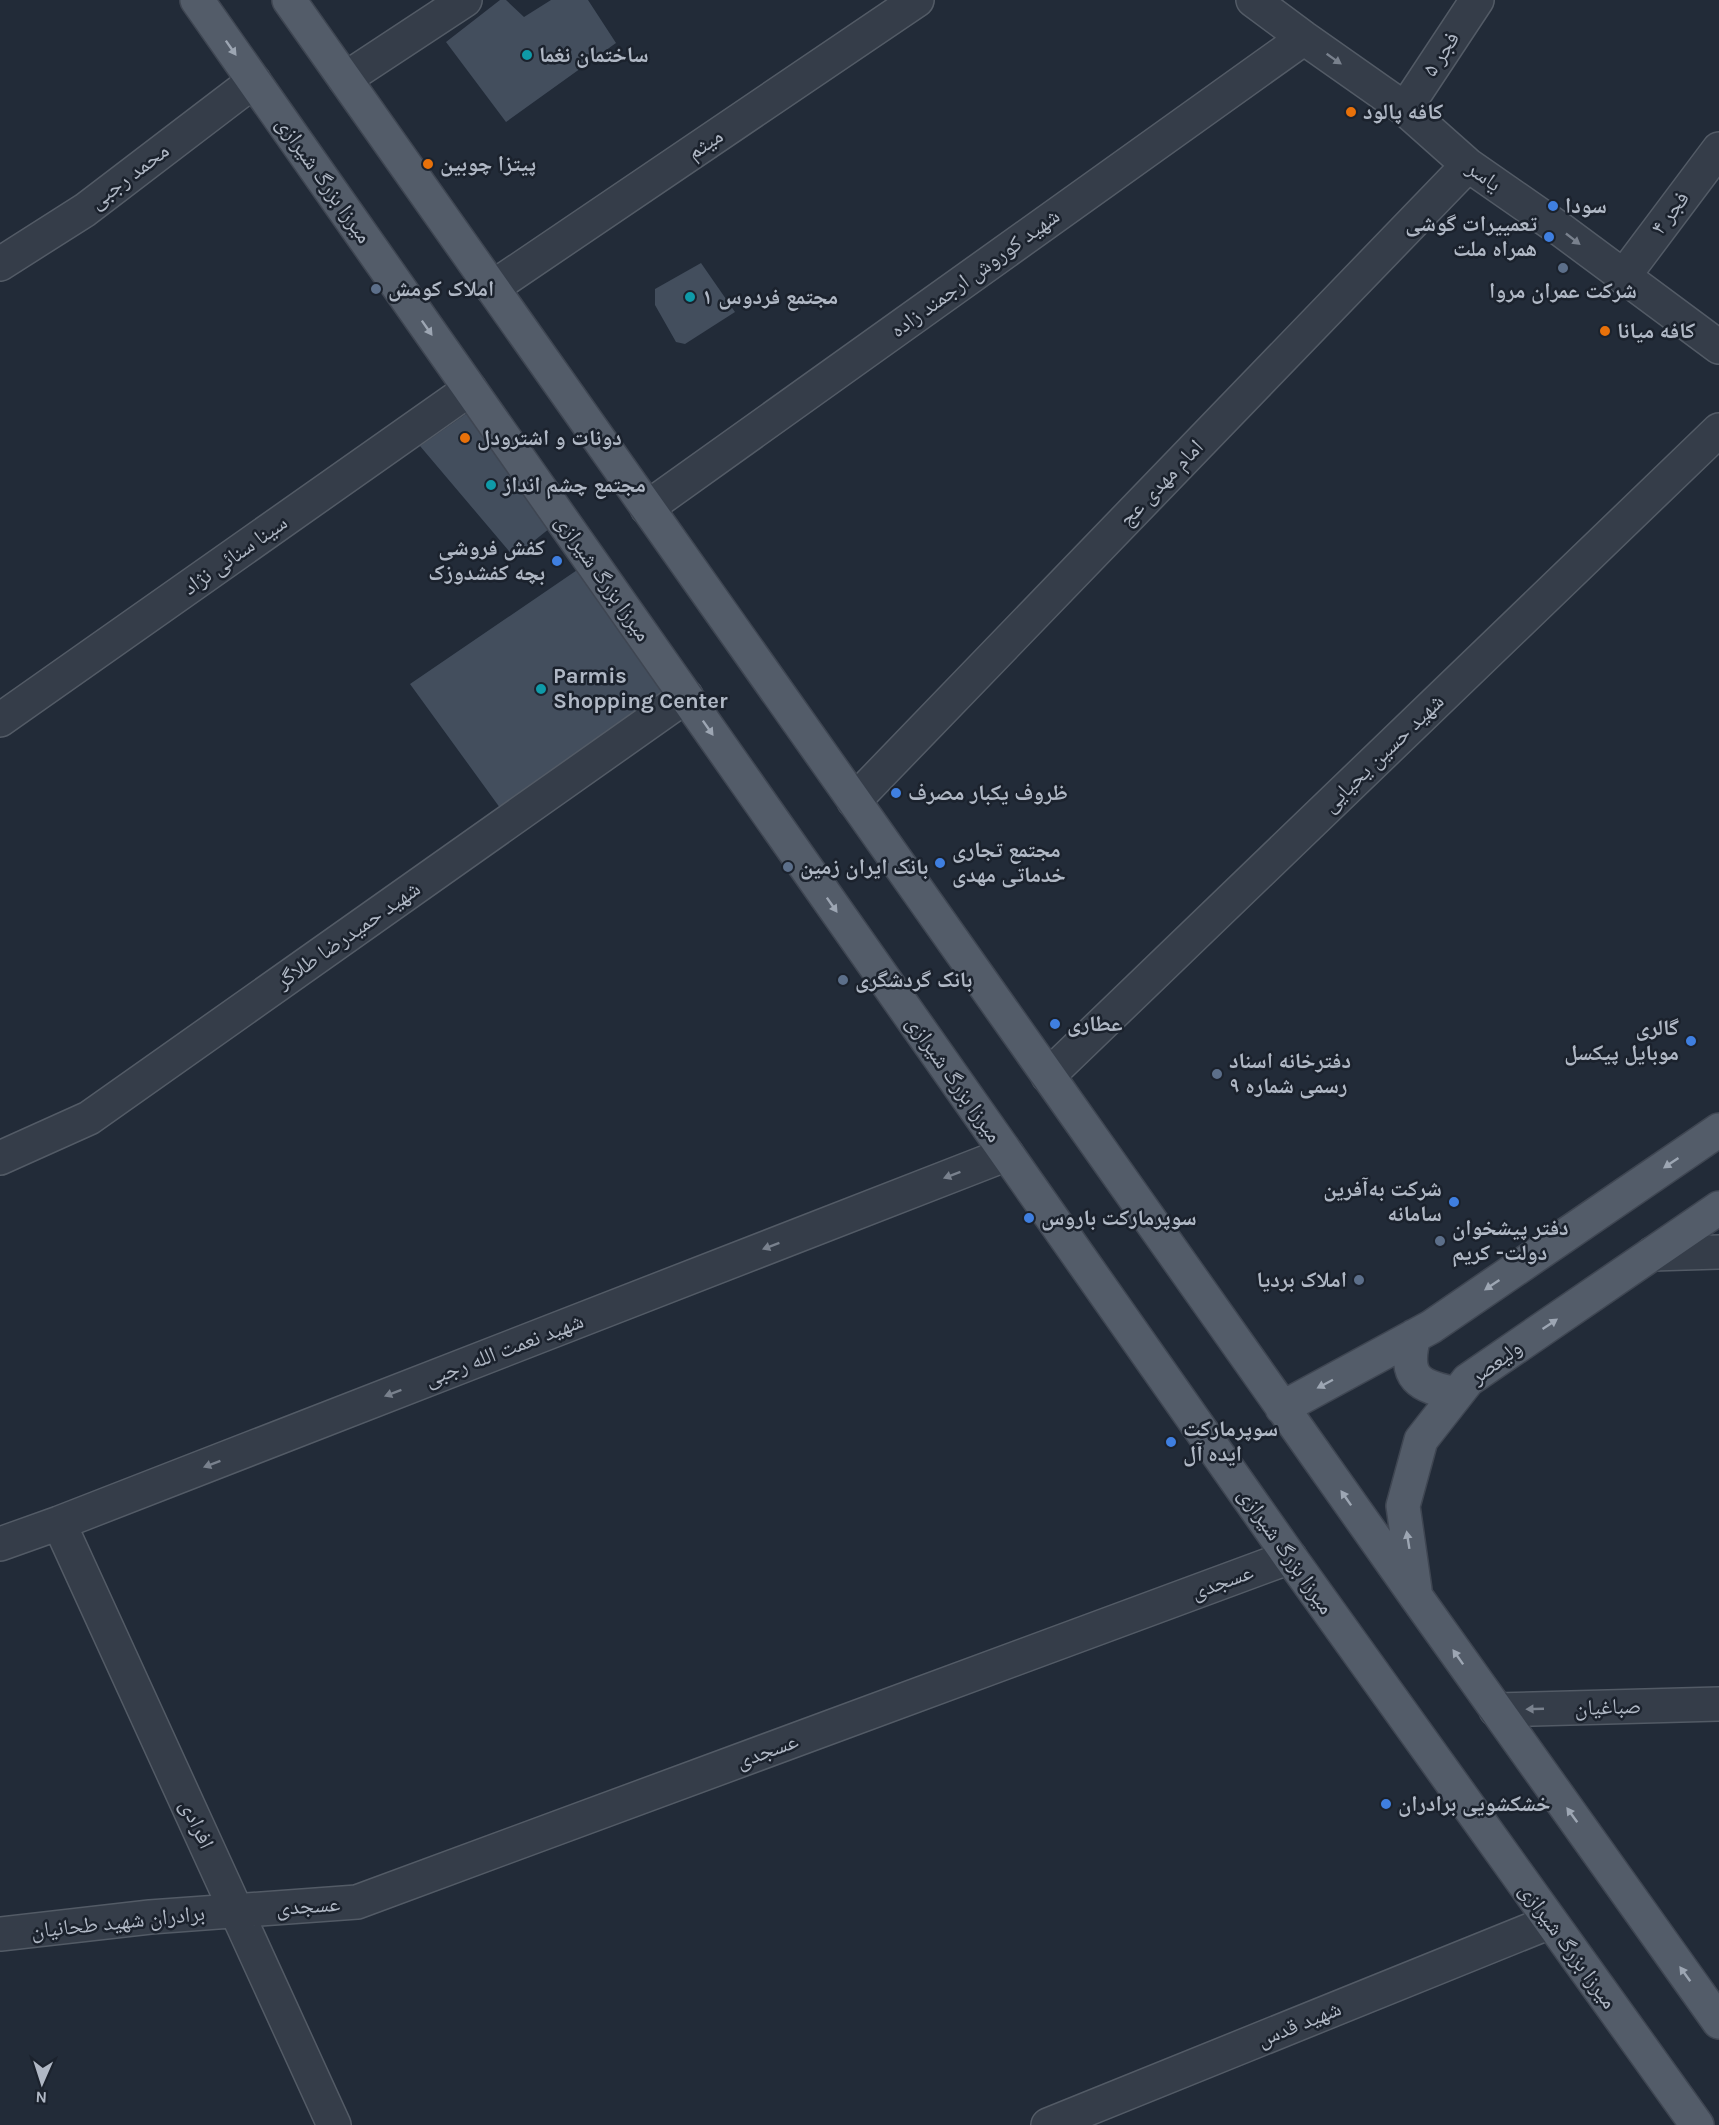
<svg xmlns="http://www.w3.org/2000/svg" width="1719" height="2125" font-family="Karla,'Noto Naskh Arabic',sans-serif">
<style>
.building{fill:#434e5d}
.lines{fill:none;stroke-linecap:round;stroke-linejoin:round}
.minor-casing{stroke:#535b66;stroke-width:36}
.major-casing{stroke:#3f4652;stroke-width:36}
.minor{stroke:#353d49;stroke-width:33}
.major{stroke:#535c69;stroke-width:33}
.oneway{fill:#9da6b3}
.oneway2{fill:#79818d}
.culture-dot{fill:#0f9aa8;stroke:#1b222d;stroke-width:2}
.food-dot{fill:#e8710a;stroke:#1b222d;stroke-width:2}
.shop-dot{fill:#3f7fe0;stroke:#1b222d;stroke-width:2}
.service-dot{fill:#5c6f8a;stroke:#1b222d;stroke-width:2}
.labels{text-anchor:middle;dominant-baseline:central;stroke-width:5;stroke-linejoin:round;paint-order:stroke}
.street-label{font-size:22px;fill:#b0b8c5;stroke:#1b222d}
.poi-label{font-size:22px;font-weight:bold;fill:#b0b8c5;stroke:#1b222d;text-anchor:start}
</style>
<rect width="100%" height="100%" fill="#222b38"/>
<!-- building -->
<path class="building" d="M500,0H506L524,17L551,0H588L616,43L506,122L446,42Z
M701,263L735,312L685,344L676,342L655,305V289Z
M476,407L555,524L514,557L420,446Z
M583,566L673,695L503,812L410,684Z"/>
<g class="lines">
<!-- minor casing -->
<g class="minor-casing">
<path id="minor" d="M1253,0L1304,38L1405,109L1468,165L1560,229L1719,347
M345,79L465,0
M1405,109L1477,0
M0,264L85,210L254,81
M1623,277L1719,149
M492,288L917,0
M647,508L1304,38
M0,720L470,389
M854,801L1468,165
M1048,1076L1719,430
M0,1158L89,1118L686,696
M1652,1254L1719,1252
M59,1523L334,2125
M0,1544L59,1523L1007,1154
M1496,1710L1719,1704
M0,1934L150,1917L357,1902L1290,1557
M1048,2125L1550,1922"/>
</g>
<!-- major casing -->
<g class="major-casing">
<path id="major" d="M197,0L1290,1557L1697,2125
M289,0L1417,1598L1719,2022
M1414,1336C1403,1379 1418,1386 1457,1394
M1282,1408L1431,1327L1719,1130
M1415,1590L1403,1506L1421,1440L1468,1380L1719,1208"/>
</g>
<!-- minor -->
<use href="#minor" class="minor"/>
<!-- major -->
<use href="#major" class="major"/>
</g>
<!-- one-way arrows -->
<defs><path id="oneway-solid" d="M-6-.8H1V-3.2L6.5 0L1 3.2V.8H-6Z" transform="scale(1.5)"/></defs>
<g class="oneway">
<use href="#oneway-solid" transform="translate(231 48) rotate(55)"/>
<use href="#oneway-solid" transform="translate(427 328) rotate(55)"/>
<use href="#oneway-solid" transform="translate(708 728) rotate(55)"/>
<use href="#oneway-solid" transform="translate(832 905) rotate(55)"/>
<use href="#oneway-solid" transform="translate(1671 1163) rotate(146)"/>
<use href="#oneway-solid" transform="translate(1492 1285) rotate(146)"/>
<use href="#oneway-solid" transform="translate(1550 1324) rotate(-34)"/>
<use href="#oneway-solid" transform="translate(1325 1384) rotate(152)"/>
<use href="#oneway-solid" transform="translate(1346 1498) rotate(-125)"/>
<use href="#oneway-solid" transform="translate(1408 1540) rotate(-99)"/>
<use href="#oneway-solid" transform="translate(1458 1657) rotate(-125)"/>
<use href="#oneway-solid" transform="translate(1572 1815) rotate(-126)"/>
<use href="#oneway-solid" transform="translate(1685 1974) rotate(-126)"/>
</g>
<g class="oneway2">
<use href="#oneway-solid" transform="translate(1334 59) rotate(35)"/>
<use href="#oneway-solid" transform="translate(1573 239) rotate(38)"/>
<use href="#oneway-solid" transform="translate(952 1175) rotate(159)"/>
<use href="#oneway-solid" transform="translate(771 1246) rotate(159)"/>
<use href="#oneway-solid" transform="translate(393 1393) rotate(159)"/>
<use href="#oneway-solid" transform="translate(212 1464) rotate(159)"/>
<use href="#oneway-solid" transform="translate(1535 1709) rotate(178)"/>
</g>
<!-- markers -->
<g class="culture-dot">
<circle cx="527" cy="55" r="6"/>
<circle cx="690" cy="297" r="6"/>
<circle cx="491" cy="485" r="6"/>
<circle cx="541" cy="689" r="6"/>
</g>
<g class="food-dot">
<circle cx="1351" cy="112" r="6"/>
<circle cx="428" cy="164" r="6"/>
<circle cx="1605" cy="331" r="6"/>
<circle cx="465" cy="438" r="6"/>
</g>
<g class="shop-dot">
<circle cx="1553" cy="206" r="6"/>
<circle cx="1549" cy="237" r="6"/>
<circle cx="557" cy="561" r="6"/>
<circle cx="896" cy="793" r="6"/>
<circle cx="940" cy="863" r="6"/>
<circle cx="1055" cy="1024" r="6"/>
<circle cx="1691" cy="1041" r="6"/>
<circle cx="1454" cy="1202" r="6"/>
<circle cx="1029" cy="1218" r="6"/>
<circle cx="1171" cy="1442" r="6"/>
<circle cx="1386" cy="1804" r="6"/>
</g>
<g class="service-dot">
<circle cx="1563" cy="268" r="6"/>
<circle cx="376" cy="289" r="6"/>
<circle cx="788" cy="867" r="6"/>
<circle cx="843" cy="980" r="6"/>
<circle cx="1217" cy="1074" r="6"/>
<circle cx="1440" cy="1241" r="6"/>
<circle cx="1359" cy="1280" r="6"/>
</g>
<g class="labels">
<!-- street labels -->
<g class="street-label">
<text transform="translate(1441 54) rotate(-57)">فجر ۵</text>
<text transform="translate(705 144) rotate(-34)">میثم</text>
<text transform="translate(129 176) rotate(-37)">محمد رجبی</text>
<text transform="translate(1484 176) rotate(36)">یاسر</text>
<text transform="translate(324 180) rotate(55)">میرزا بزرگ شیرازی</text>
<text transform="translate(1670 213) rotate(-53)">فجر ۴</text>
<text transform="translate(975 273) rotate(-36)">شهید کوروش ارجمند زاده</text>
<text transform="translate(1161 483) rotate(-46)">امام مهدی عج</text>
<text transform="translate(235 555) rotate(-35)">سینا سنائی نژاد</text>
<text transform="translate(603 578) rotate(55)">میرزا بزرگ شیرازی</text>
<text transform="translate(1383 753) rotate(-44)">شهید حسین یحیایی</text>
<text transform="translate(348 935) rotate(-35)">شهید حمیدرضا طلاگر</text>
<text transform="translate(954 1079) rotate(55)">میرزا بزرگ شیرازی</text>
<text transform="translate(504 1350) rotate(-21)">شهید نعمت الله رجبی</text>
<text transform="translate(1496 1362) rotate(-36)">ولیعصر</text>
<text transform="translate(1286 1551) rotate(55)">میرزا بزرگ شیرازی</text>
<text transform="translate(1222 1582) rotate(-20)">عسجدی</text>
<text transform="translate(1608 1707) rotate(-2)">صباغیان</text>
<text transform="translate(767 1751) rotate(-20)">عسجدی</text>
<text transform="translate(197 1824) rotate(65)">افرادی</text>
<text transform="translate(308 1906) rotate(-4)">عسجدی</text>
<text transform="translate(118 1922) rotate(-6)">برادران شهید طحانیان</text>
<text transform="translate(1568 1946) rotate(54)">میرزا بزرگ شیرازی</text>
<text transform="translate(1299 2024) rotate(-22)">شهید قدس</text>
</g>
<!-- poi labels -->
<g class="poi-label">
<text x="539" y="55">ساختمان نغما</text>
<text x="1363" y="112">کافه پالود</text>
<text x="440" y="164">پیتزا چوبین</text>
<text x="1565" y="206">سودا</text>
<text x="1537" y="224" text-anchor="end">تعمییرات گوشی<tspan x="1537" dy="25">همراه ملت</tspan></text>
<text x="388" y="289">املاک کومش</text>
<text x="1563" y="291" text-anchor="middle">شرکت عمران مروا</text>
<text x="702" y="297">مجتمع فردوس ۱</text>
<text x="1617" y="331">کافه میانا</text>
<text x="477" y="438">دونات و اشترودل</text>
<text x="503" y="485">مجتمع چشم انداز</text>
<text x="545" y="548" text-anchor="end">کفش فروشی<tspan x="545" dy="25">بچه کفشدوزک</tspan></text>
<text x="553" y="676">Parmis<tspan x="553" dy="25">Shopping Center</tspan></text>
<text x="908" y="793">ظروف یکبار مصرف</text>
<text x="952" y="850">مجتمع تجاری<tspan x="952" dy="25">خدماتی مهدی</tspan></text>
<text x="800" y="867">بانک ایران زمین</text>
<text x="855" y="980">بانک گردشگری</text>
<text x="1067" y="1024">عطاری</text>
<text x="1679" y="1028" text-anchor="end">گالری<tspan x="1679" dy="25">موبایل پیکسل</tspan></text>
<text x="1229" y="1061">دفترخانه اسناد<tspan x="1229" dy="25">رسمی شماره ۹</tspan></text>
<text x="1442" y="1189" text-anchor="end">شرکت به‌آفرین<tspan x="1442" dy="25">سامانه</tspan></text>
<text x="1041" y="1218">سوپرمارکت باروس</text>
<text x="1452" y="1228">دفتر پیشخوان<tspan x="1452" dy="25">دولت- کریم</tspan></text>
<text x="1347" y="1280" text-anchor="end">املاک بردیا</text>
<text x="1183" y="1429">سوپرمارکت<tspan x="1183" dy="25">ایده آل</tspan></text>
<text x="1398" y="1804">خشکشویی برادران</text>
</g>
</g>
<!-- north arrow -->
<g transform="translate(42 2083) rotate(183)" stroke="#1b222d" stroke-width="4.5" paint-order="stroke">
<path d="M0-4.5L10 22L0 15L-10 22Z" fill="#b0b8c5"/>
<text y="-9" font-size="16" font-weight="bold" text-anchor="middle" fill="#b0b8c5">N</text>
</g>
</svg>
